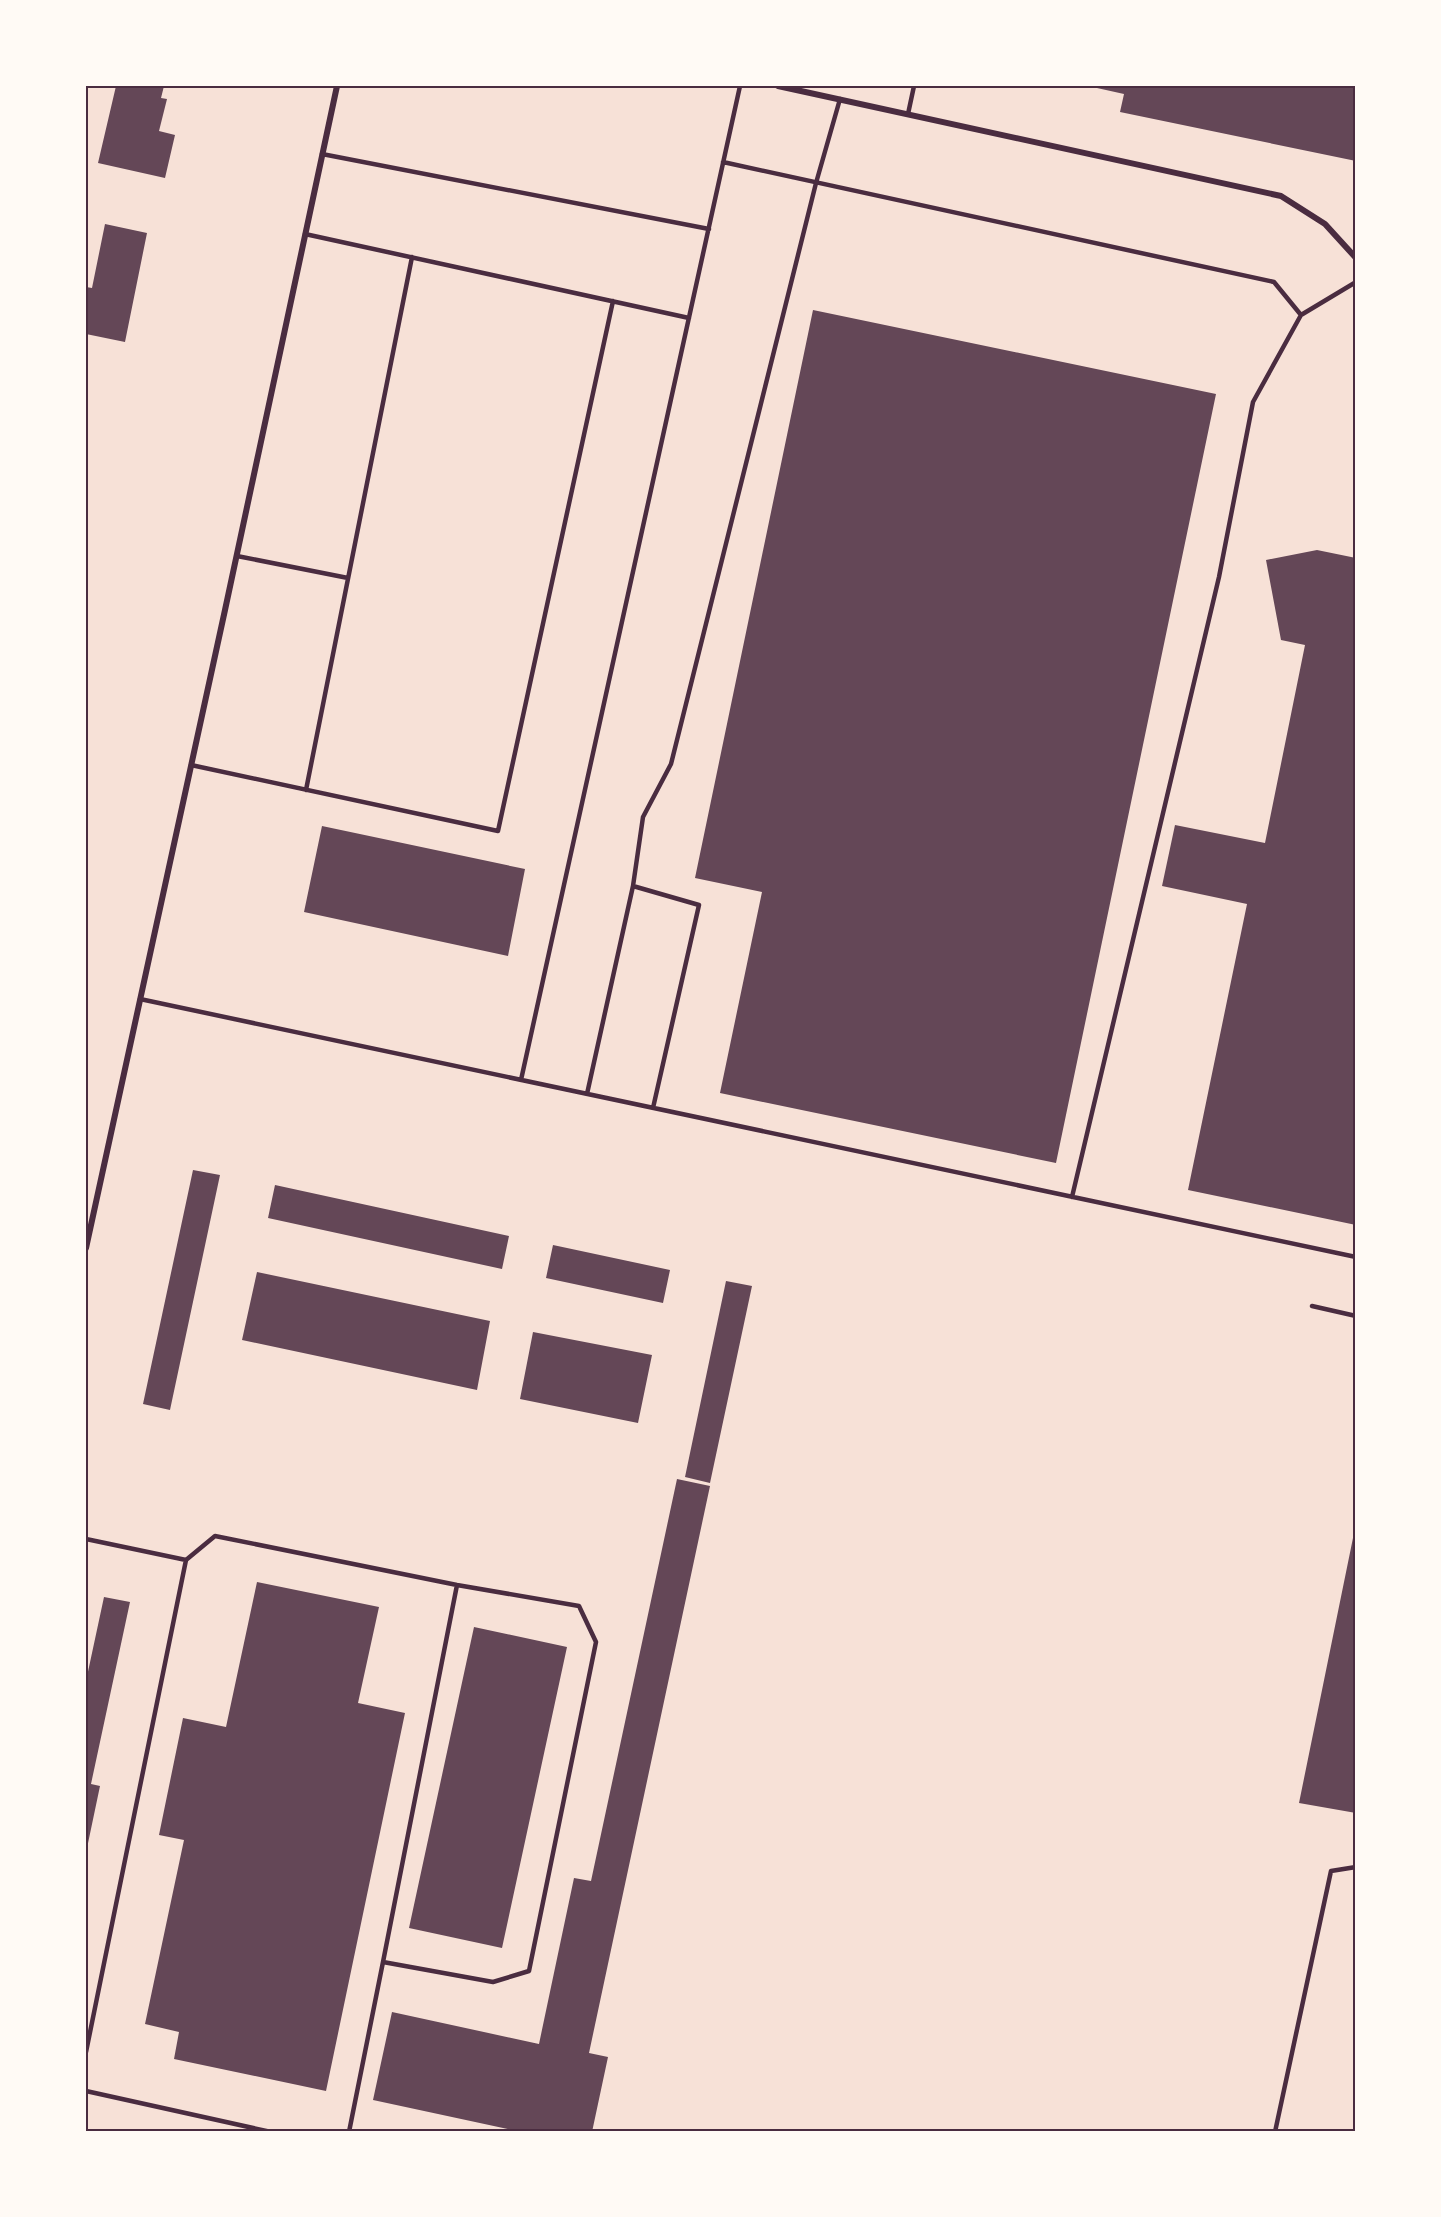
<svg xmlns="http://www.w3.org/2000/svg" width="1441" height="2217" font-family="'Open Sans',sans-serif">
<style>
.building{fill:#644757}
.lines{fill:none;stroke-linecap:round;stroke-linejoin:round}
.service{stroke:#4a2c40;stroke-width:4.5}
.minor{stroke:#4a2c40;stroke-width:6}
.neatline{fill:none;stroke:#4a2c40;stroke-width:2}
</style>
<rect width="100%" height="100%" fill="#f7e1d7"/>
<!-- building -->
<path class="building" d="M116,86H164L161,98L167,99L159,131L175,135L165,178L98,163Z
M1088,86H1356V161L1120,112L1124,94Z
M105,224L147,233L125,342L86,334V287L92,288Z
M813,310L1216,394L1056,1163L720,1093L762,892L695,878Z
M1317,550L1356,558V1225L1188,1190L1247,904L1162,886L1175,825L1265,843L1305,645L1281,640L1266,560Z
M322,826L525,869L508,956L304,912Z
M193,1170L220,1175L170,1410L143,1404Z
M275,1185L509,1236L502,1269L268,1218Z
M553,1245L670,1270L663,1303L546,1278Z
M257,1272L490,1321L477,1390L242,1340Z
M726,1281L752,1286L710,1483L685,1477Z
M533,1332L652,1355L638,1423L520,1399Z
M677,1479L710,1486L589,2053L608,2057L592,2132H522L373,2100L392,2012L539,2044L574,1878L591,1881Z
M1354,1533H1356V1813L1299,1803Z
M257,1582L379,1607L358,1703L405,1713L326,2091L174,2059L179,2032L145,2024L184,1840L159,1835L183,1718L226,1727Z
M104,1597L130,1602L91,1784L100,1786L87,1848L86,1681Z
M474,1627L567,1647L502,1948L409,1928Z"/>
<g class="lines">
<!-- service -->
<path class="service" d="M908,114L914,86
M322,154L709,229
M723,162L1274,282L1301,315L1356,282
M305,234L689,318
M237,556L348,578
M191,765L498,831L613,301
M306,790L412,257
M633,886L643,817L671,764L816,183L840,99
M140,999L1356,1257
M521,1080L740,86
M587,1094L633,886L699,905L653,1108
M1072,1197L1219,577L1253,402L1301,315
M1312,1306L1356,1316
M86,1539L186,1560L86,2052
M186,1560L215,1536L457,1585L579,1606L596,1642L529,1971L493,1982L383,1962L457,1585
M86,2091L271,2132
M349,2132L383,1962
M1275,2132L1331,1871L1356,1867"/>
<!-- minor -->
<path class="minor" d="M778,86L1281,196L1325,224L1356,258
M86,1248L225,610L337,86"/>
</g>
<!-- border -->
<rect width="1441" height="2217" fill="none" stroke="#fffaf5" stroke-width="174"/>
<rect x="87" y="87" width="1267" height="2043" class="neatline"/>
</svg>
